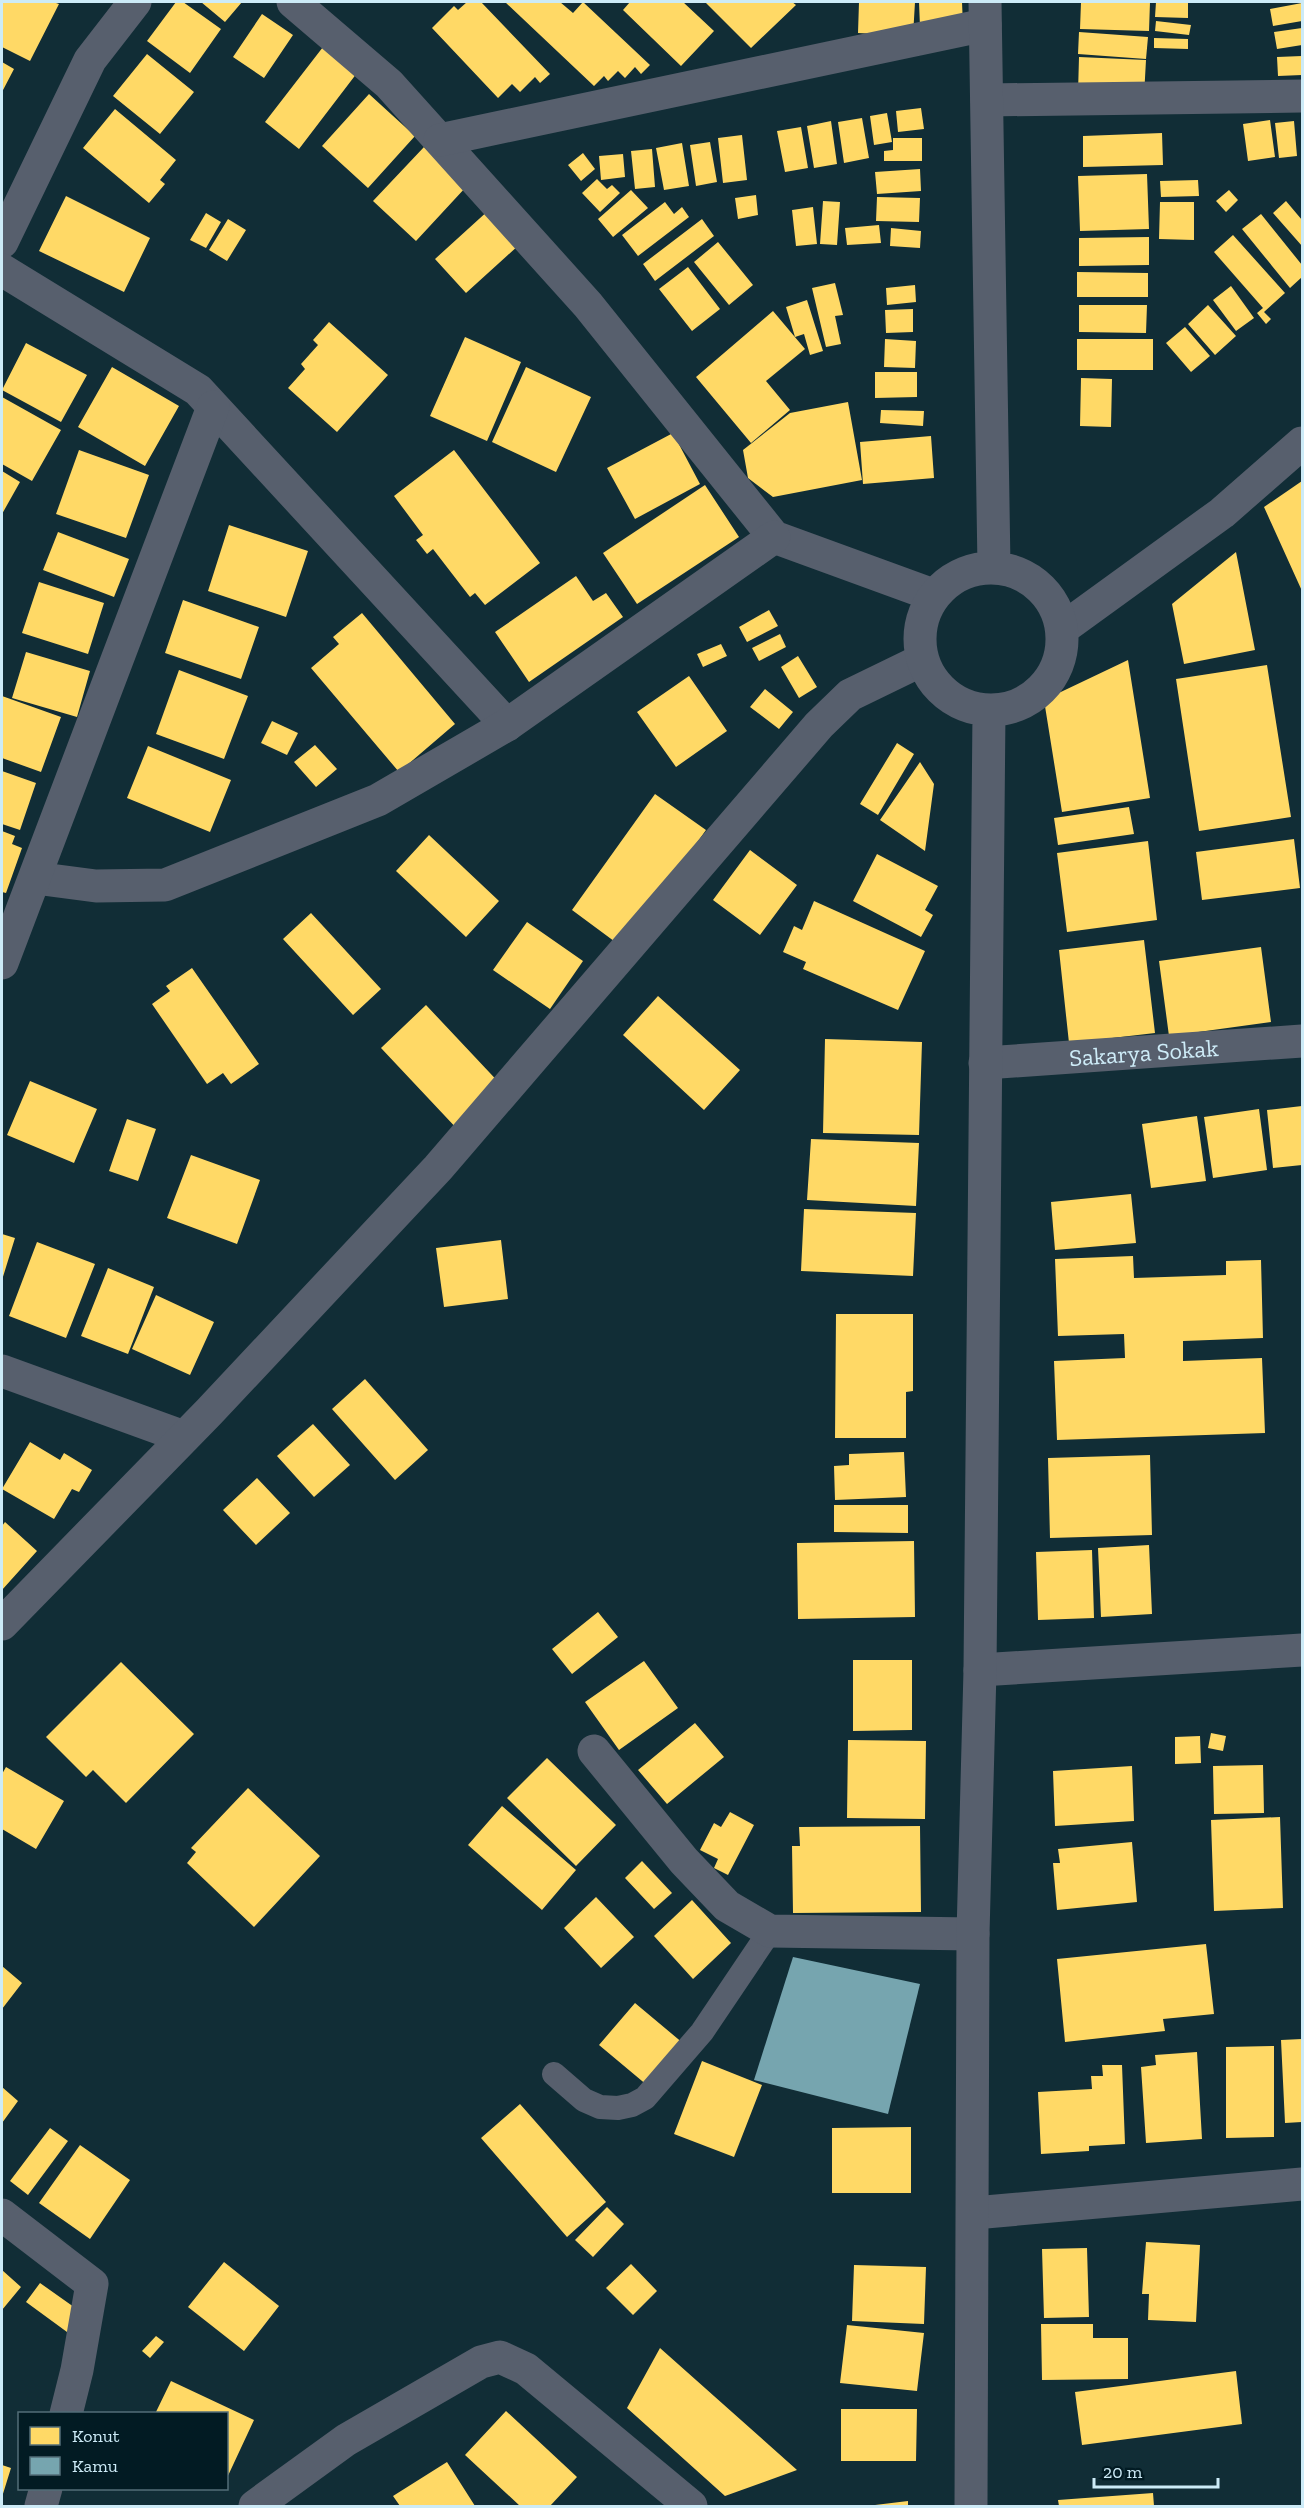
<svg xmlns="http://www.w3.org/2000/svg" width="1304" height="2508" font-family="'Zilla Slab',serif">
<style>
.homes{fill:#ffd966}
.public{fill:#76a5af}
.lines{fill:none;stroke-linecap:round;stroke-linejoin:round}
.service{stroke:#575f6d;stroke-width:24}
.minor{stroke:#575f6d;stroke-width:33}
.tertiary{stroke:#575f6d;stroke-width:33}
.labels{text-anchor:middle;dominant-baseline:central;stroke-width:6;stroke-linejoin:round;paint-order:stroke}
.street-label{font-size:24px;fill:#cdebf7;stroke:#021b23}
</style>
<rect width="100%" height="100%" fill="#112d36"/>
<!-- homes -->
<path class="homes" d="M2,2H53L59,4L30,61L2,47Z
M176,2H183L221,29L190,73L147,41Z
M201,2H242L225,22Z
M467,2H481L550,74L540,83L535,77L520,92L512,84L498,98L432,28L454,6L458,10Z
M505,2H560L573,13L583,2L650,65L641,74L635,67L625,78L618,71L608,81L604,76L594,86Z
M630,2H683L714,31L681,66L623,10Z
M705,2H792L796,5L751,48Z
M859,2H915L913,36L858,33Z
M919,2H962L963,26L920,27Z
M1081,2H1150L1149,31L1080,29Z
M1156,2H1188V18L1155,17Z
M1302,3V21L1273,26L1270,9Z
M262,14L293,35L264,78L233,57Z
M1156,21L1191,25L1189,35L1155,31Z
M1302,28V45L1277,49L1274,32Z
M1079,32L1148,37L1146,59L1078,54Z
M1154,38L1188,39V49L1154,48Z
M323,47L357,73L299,149L265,122Z
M147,54L194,92L160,134L113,96Z
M1302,56V75L1278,76L1277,57Z
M1079,57L1146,60L1144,96L1078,93Z
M2,62L14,69L2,92Z
M369,94L415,136L368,188L322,146Z
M921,108L924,129L898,132L896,111Z
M115,109L176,160L160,180L165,184L149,203L83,148Z
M887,113L892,142L874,145L870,116Z
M862,118L869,158L844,163L838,122Z
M1270,120L1275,157L1248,161L1243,124Z
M831,121L837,164L814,168L807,126Z
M1294,121L1297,156L1279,158L1275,123Z
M801,127L808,168L785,172L777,131Z
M1162,133L1163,165L1083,167V136Z
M742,135L747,180L723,183L718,138Z
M893,138H922V161H884V151L893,150Z
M710,142L717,182L696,186L690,145Z
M682,143L689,186L664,190L656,148Z
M424,147L466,187L416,241L373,201Z
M652,149L655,187L635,189L631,151Z
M583,153L595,169L581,181L568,165Z
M623,154L625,177L601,180L599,156Z
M920,169L921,191L877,194L875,172Z
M1147,174L1149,229L1080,231L1078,176Z
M597,179L607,189L612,185L620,193L600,212L582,193Z
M1198,180L1199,196L1161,197L1160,181Z
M631,190L648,208L613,237L598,219Z
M1229,190L1238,200L1226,212L1216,201Z
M756,195L758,215L738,219L735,198Z
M66,196L150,238L124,292L39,251Z
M877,197L920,198L919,222L876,221Z
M823,201L840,202L837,245L820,244Z
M1286,201L1302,220V246L1273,213Z
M665,202L674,214L682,207L689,217L638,256L622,235Z
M1160,202H1194V240L1159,239Z
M813,207L817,244L796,246L792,210Z
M490,209L520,244L466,293L435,259Z
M206,213L221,222L206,248L190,240Z
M1261,214L1302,265V277L1290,288L1242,229Z
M228,219L246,230L227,261L209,250Z
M702,219L714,236L655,281L643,264Z
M879,225L881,243L847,245L845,228Z
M891,228L921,231L920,248L890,246Z
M1233,235L1285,293L1264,312L1271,319L1266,324L1257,313L1263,308L1214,252Z
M1149,237V265L1079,266V238Z
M718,242L753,285L729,305L694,262Z
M688,267L720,309L692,331L659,289Z
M1077,272L1148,273V297H1077Z
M835,283L843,315L835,316L841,344L826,347L812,288Z
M915,285L916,302L887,305L886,288Z
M1231,286L1254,318L1236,331L1213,300Z
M807,300L823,351L810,355L804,334L795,337L786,307Z
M1079,305H1147L1146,333L1079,332Z
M1208,305L1236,336L1215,355L1188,324Z
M913,309V332L886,333L885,310Z
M773,311L805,349L766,381L790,410L751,443L696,377Z
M329,322L388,375L337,432L288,388L305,369L301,364L318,345L313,340Z
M1185,327L1210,356L1191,372L1166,343Z
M465,337L521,362L487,441L430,416Z
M885,339L916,341L915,368L884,367Z
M1077,339H1153V370H1077Z
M26,343L87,375L61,422L2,390Z
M112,367L179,406L145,466L78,427Z
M526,367L591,397L556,472L492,442Z
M875,372H917V397L875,398Z
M1081,378L1112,379L1111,427L1080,426Z
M2,397L61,430L32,481L2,464Z
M848,402L862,480L773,497L748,478L743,450L790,413Z
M881,410L924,411L923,426L880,423Z
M673,433L700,484L635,519L607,468Z
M931,436L934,478L863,484L860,442Z
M79,450L149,475L126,538L56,514Z
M454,450L540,563L485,605L475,593L470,597L433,549L427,554L416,540L423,535L394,496Z
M2,471L20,482L2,514Z
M1302,481V591L1264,507Z
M705,485L739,537L637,604L603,553Z
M229,525L308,551L286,617L208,591Z
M58,532L129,559L114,597L43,570Z
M1236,552L1255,650L1184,664L1172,604Z
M576,576L593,601L606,593L623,617L529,682L495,632Z
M39,582L104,603L88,654L22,633Z
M183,600L259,627L241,679L165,653Z
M769,610L778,626L747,642L739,627Z
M362,613L455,724L399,772L311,668L339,644L333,637Z
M780,634L786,647L759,661L752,648Z
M721,644L727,656L703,667L697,654Z
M26,652L90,671L77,717L12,698Z
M798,656L817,687L799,698L781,667Z
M1128,660L1150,798L1062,812L1044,700Z
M1267,665L1291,817L1199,831L1176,679Z
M179,670L248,696L224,759L156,734Z
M689,676L727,731L676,767L637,712Z
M765,689L793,712L779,729L750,707Z
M2,696L61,717L41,772L2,758Z
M272,721L298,733L287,755L261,743Z
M897,743L914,754L878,815L860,804Z
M315,745L337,769L316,787L294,762Z
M148,746L231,780L210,832L127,798Z
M920,762L934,784L925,851L880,820Z
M2,771L36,783L20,830L2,824Z
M655,794L706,830L622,947L572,910Z
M1129,807L1134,834L1058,845L1054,818Z
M2,831L15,836L12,844L22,848L6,893L2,892Z
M429,835L499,901L466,937L396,871Z
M1294,839L1300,888L1202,900L1196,852Z
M1148,841L1157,920L1067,932L1057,853Z
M750,850L797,885L760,935L713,900Z
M877,854L938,886L925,910L933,915L921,937L853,901Z
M814,901L925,951L898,1010L803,969L806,962L783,952L794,926L802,930Z
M311,913L381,989L353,1015L283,939Z
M527,922L583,961L550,1009L493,970Z
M1144,940L1155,1033L1069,1043L1059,950Z
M1261,947L1271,1022L1169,1036L1159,961Z
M192,968L259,1064L231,1084L223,1073L207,1084L152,1004L170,991L166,986Z
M658,996L740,1070L704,1110L623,1035Z
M426,1005L505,1089L460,1132L381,1048Z
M825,1039L922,1042L919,1135L823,1133Z
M30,1081L97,1109L74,1163L7,1135Z
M1302,1106V1165L1273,1168L1267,1110Z
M1259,1109L1267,1170L1213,1178L1204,1117Z
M1197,1116L1206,1181L1151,1188L1142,1124Z
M127,1119L156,1129L138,1181L109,1171Z
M811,1139L919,1143L916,1206L807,1200Z
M191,1155L260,1180L237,1244L167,1218Z
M1131,1194L1136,1243L1055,1250L1051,1202Z
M804,1209L916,1213L913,1276L801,1271Z
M2,1234L15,1238L2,1280Z
M501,1240L508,1299L444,1307L436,1248Z
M37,1242L95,1264L66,1338L9,1316Z
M1133,1256L1134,1278L1226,1275V1261L1261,1260L1263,1338L1183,1341V1361L1262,1358L1265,1433L1057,1440L1054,1361L1125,1358L1124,1334L1058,1336L1055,1259Z
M108,1268L154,1287L128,1354L81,1336Z
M156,1295L214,1322L190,1375L132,1349Z
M836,1314H913V1391L906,1392V1438H835Z
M365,1379L428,1450L395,1480L332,1409Z
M313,1424L350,1465L314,1497L277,1456Z
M30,1442L60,1460L64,1453L92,1470L79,1492L72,1489L54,1519L2,1489Z
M904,1452L906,1497L835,1500L834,1466L849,1465V1454Z
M1150,1455L1152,1535L1050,1538L1048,1458Z
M257,1478L290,1513L256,1545L223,1510Z
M834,1505H908V1533L834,1532Z
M5,1522L37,1551L2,1590V1526Z
M914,1541L915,1617L798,1619L797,1543Z
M1149,1545L1152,1614L1101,1617L1098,1548Z
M1092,1550L1094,1618L1038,1620L1036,1552Z
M598,1612L618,1637L572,1674L552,1649Z
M853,1660H912V1730L853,1731Z
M644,1661L678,1708L619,1750L585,1702Z
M121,1662L194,1734L126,1803L93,1770L86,1777L46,1737Z
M695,1723L724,1757L667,1804L638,1770Z
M1211,1733L1226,1736L1223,1751L1208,1748Z
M1200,1736L1201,1763L1175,1764V1737Z
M848,1740L926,1741L925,1819L847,1818Z
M547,1758L616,1825L576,1866L507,1798Z
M1263,1765L1264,1813L1214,1814L1213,1766Z
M1132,1766L1134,1821L1055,1826L1053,1771Z
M6,1767L64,1801L36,1849L2,1829V1774Z
M248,1788L320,1856L254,1927L187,1863L196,1852L191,1848Z
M502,1806L576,1870L542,1910L468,1845Z
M730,1812L754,1825L728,1875L714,1868L718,1859L700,1850L714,1823L721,1827Z
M1280,1817L1283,1908L1214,1911L1211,1820Z
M920,1826L921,1912L793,1913L792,1846H800L799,1827Z
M1132,1842L1137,1902L1057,1910L1053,1863H1060L1058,1849Z
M642,1861L672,1893L654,1909L625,1878Z
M596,1897L634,1937L601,1968L564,1928Z
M692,1900L731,1943L693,1979L654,1936Z
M1206,1944L1214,2014L1163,2019L1165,2031L1065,2042L1057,1959Z
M2,1966L22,1983L2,2009Z
M635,2003L684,2044L648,2086L599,2045Z
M1302,2039V2122L1285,2123L1281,2040Z
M1274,2046V2137L1226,2138V2047Z
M1197,2052L1202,2139L1146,2143L1141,2067L1156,2065L1155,2055Z
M702,2061L762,2085L734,2157L674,2134Z
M1102,2065H1122L1125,2144L1089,2146V2151L1041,2154L1038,2092L1092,2089L1091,2076H1103Z
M2,2087L18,2101L2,2123Z
M520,2104L606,2202L567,2237L481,2138Z
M911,2127V2193H832V2128Z
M50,2128L68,2141L28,2195L10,2181Z
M80,2145L130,2180L90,2239L39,2203Z
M607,2207L624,2224L593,2257L575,2240Z
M1146,2242L1200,2245L1196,2322L1148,2320L1149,2294H1142Z
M1087,2248L1089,2317L1044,2318L1042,2249Z
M224,2262L279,2306L244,2351L188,2307Z
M631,2264L657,2291L633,2315L606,2288Z
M854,2265L926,2267L924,2324L852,2321Z
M2,2270L21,2287L2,2310Z
M40,2283L81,2312L67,2332L26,2302Z
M1041,2324H1093V2338H1128V2379L1042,2380Z
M847,2325L924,2333L917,2391L840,2383Z
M156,2336L164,2342L150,2358L142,2351Z
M660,2348L797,2470L725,2496L627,2408Z
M1236,2371L1242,2424L1082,2445L1075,2392Z
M171,2381L254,2420L226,2480V2414H155Z
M841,2409H917L916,2461H841Z
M506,2411L577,2477L550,2506H520L465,2455Z
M447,2462L475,2506H400L393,2496Z
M2,2465L11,2468L2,2497Z
M1153,2493L1154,2506H1059L1058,2500Z
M908,2501V2506H875V2505Z"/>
<!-- public -->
<path class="public" d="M793,1957L920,1984L888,2114L754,2080Z"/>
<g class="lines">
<!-- service -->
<path class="service" d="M554,2074L584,2100L600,2107L618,2108L632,2105L645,2098L702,2032L770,1931"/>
<!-- minor -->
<g class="minor">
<path d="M293,2L389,84L588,305L774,537L933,595"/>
<path d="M987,100L1302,96"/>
<path d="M440,140L985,25"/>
<path d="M2,242L90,60L135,2"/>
<path d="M2,270L198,390L507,725"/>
<path d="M1062,629L1222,513L1302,443"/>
<path d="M35,878L96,886L165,885L378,800L507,725L774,537"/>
<path d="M2,963L213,407"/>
<path id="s1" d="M985,1063L1302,1041"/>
<path d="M2,1371L184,1437"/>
<path d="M2,1624L209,1412L438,1168L819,725L850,695L922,660"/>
<path d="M980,1670L1302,1650"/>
<path d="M594,1751L684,1861L727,1906L770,1931L973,1934"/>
<path d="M974,2213L1302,2184"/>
<path d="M2,2215L92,2284L77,2370L66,2414"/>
<path d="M41,2506L46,2488"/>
<path d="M255,2506L346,2440L481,2362L500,2357L526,2369L691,2506"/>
</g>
<!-- tertiary -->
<path class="tertiary" d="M985,2L994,567
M920 639a71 71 0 1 1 142 0a71 71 0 1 1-142 0Z
M971,2506L973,1934L980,1670L989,711"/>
</g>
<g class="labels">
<!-- street labels -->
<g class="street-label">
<text stroke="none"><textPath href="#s1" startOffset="159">Sakarya Sokak</textPath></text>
</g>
</g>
<!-- border -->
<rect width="1304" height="2508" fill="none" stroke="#cdebf7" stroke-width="6"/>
<!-- legend -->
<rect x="18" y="2412" width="210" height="78" fill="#021b23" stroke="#536e78" stroke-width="1.5"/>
<rect x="30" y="2427" width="30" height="18" fill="#ffd966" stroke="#536e78" stroke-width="1.5"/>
<text x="72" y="2442" font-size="18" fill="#cdebf7">Konut</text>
<rect x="30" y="2457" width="30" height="18" fill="#76a5af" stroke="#536e78" stroke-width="1.5"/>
<text x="72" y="2472" font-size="18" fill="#cdebf7">Kamu</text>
<!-- scale -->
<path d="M1094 2478v9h124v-9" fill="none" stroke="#cdebf7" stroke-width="3"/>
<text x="1103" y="2478" font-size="18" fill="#cdebf7" stroke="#021b23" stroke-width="4.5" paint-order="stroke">20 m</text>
</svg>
